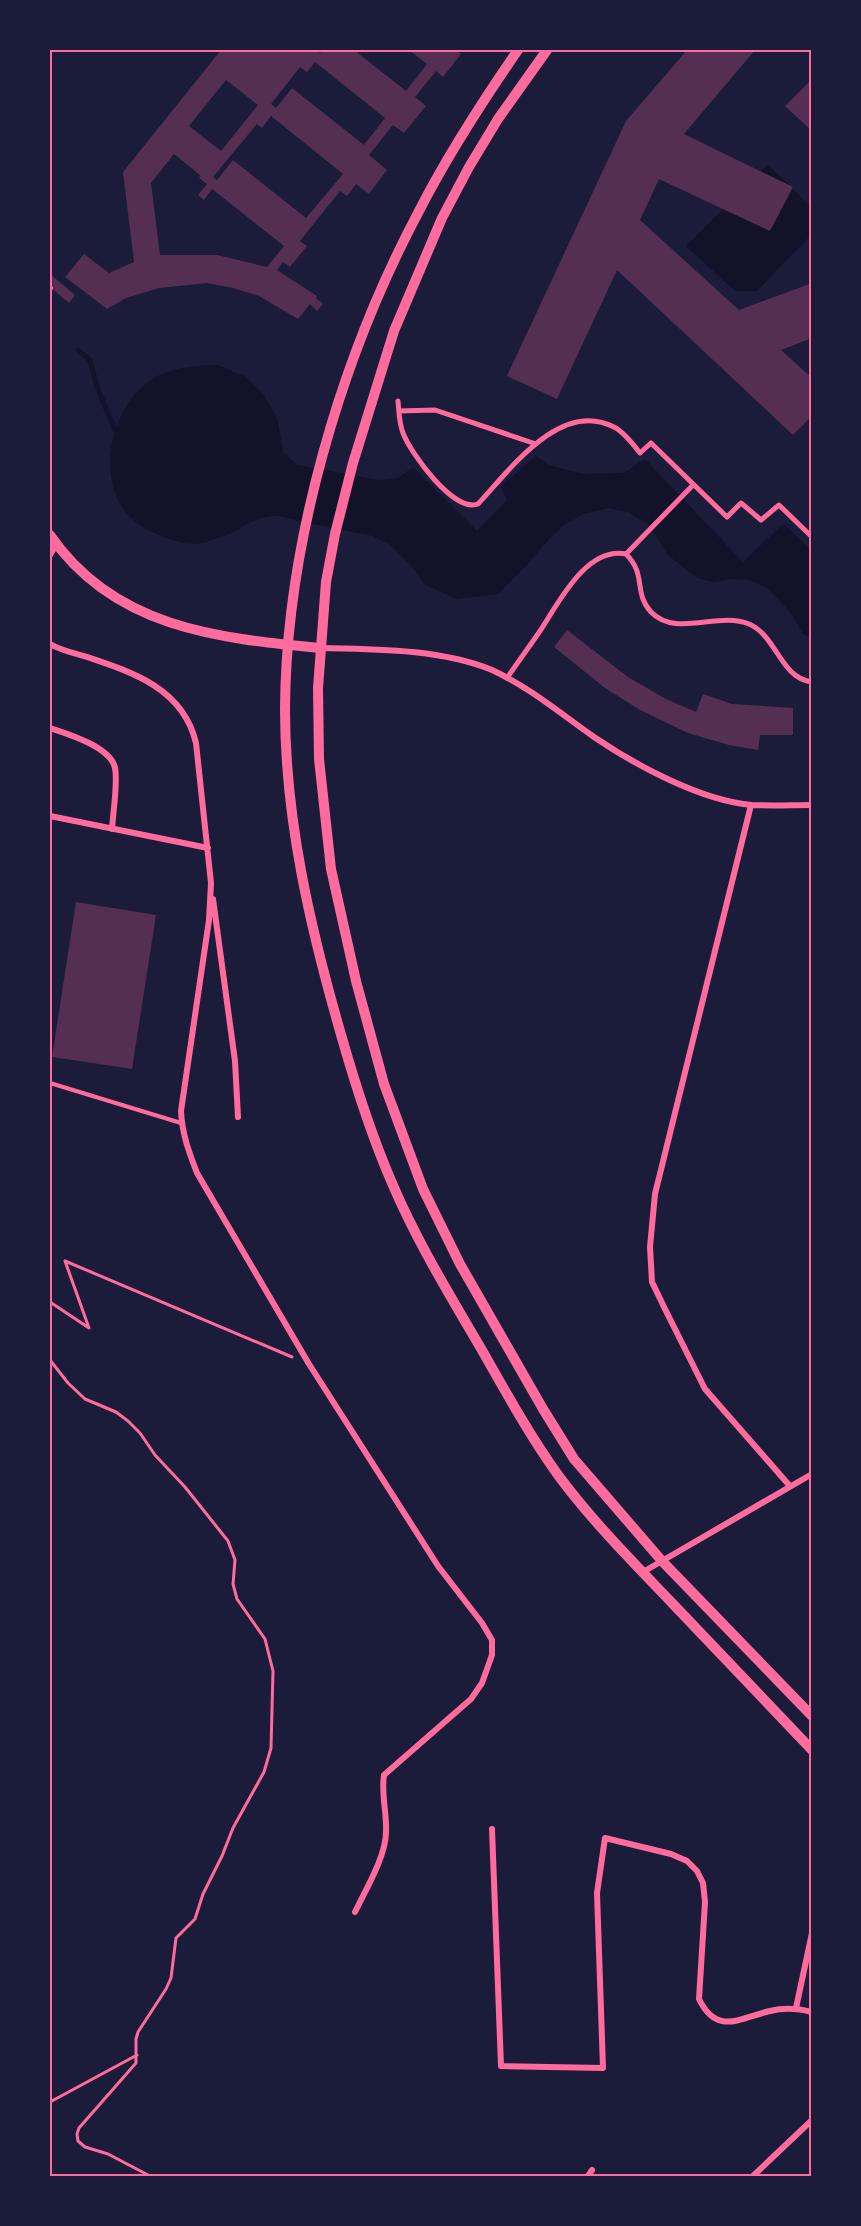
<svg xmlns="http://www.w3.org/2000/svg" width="861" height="2226" font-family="Barlow,sans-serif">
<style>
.water{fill:#12122b}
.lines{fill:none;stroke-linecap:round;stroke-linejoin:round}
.stream{stroke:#12122b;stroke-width:5}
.building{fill:#542f53;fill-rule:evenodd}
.path{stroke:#ff6b9d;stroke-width:3}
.service{stroke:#ff6b9d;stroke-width:4}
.pedestrian{stroke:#ff6b9d;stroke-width:5}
.minor{stroke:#ff6b9d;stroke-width:6}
.tertiary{stroke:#ff6b9d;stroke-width:10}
.secondary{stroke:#ff6b9d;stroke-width:10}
.neatline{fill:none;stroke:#ff6b9d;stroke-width:2}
</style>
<rect width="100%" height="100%" fill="#1b1b3a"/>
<!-- water -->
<path class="water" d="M768,164L811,208V235L757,291H735L686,246Z
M218,365L246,377L263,394L277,418L283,452L297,465L378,480L398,478L413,467L477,531L507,500L501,487L536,455L548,465L583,474L624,473L645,459L743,562L783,524L811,550V638L803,634L792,614L766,587L749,580L732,579L713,582L697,578L668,555L648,524L628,512L608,508L584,514L564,525L550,538L526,566L498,594L456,599L424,584L411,565L389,544L373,536C348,531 323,526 298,521C290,519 279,515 271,516C253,517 238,532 221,537C213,540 202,544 194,544C176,544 145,531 132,519C92,481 111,402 156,377C176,366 196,366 218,365Z"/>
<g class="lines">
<!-- stream -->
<path class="stream" d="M78,350L90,360L97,387L115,430"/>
</g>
<!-- building -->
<path class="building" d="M221,50H316L320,53L323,50H354L406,91L427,64L409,50H456L461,54L443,77L436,71L415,97L426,106L404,133L393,125L369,155L387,170L369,194L356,184L347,196L340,191L300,241L307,246L290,267L283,262L277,270L317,296L316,298L323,304L317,311L310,304L298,319L259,296L233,288L207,283L159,288L126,298L107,309L65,277L84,254L109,273L134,262L123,172ZM315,62L385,118L364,145L292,88L276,108L271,104L300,67L307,72ZM226,80L258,105L221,151L189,126ZM271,116L343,174L306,218L233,160L217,180L213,177L257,124L262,128ZM174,154L201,176L199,178L207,184L198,195L204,200L212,189L284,246L267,267L217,255H160L151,183Z
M687,50H755L684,134L793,187L770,231L659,179L640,220L739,310L812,283V338L781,350L812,378V416L793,435L617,270L557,399L507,376L626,121Z
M812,79V131L785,106Z
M50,274L75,295L69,303L50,287Z
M567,630L628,677L666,699L696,712L703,694L732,704L793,708V735H760L758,750L729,745L688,733L640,710L605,688L554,647Z
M76,902L156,915L132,1069L52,1057Z"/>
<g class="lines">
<!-- path -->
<path class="path" d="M50,1302L89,1328L65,1261L292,1357
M50,1360L68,1383L85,1399L116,1412L128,1421L140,1433L155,1455L185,1487L228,1541L235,1560L233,1584L237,1599L265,1639L273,1671L271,1748L264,1772L233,1828L222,1856L203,1894L195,1919L176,1938L171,1978L166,1989L138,2032L136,2039V2063L79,2128L77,2134L78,2141L85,2147L108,2154L150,2176
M50,2102L137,2055"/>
<!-- service -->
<path class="service" d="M50,290L51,288
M50,1083L181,1123"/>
<!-- pedestrian -->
<path class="pedestrian" d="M398,401C399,411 399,423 403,433C411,454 454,513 478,504C510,470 560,399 614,427C624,432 633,444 640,453L651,443L727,517L741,503L761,520L779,505L812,537
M399,411L435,410L536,444
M693,485L626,554C647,575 633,592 651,612C676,638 718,611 749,624C777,636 780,678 812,682
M507,678C518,662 529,647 540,631C558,604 586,546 626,554"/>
<!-- minor -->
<path class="minor" d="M50,555L56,545
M50,644C60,650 73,653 84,656C132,672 183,688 196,743L211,883L209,920L181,1111C182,1134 189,1152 197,1173L309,1364L438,1566L482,1623L492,1640V1655L482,1683L471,1699L384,1775C381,1795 387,1813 386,1832C386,1856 366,1889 355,1912
M321,648C374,649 442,649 492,670C529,687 561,714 594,737C635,765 702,801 752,805C772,806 792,805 812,805
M50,728C68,734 111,747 115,768C118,782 113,813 112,829
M751,805L655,1194L650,1247L652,1282L665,1309L705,1389L789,1485
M50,816L208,848
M213,899L235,1061L238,1117
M643,1572L812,1474
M492,1829L501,2066L603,2068L597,1893L605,1838L671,1854L687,1861L697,1871L703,1883L705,1902L699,1999C717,2036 740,2018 770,2011C785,2007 797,2008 812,2012
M796,2008L812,1933
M588,2176L592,2170
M753,2176L812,2120"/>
<!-- tertiary -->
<path class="tertiary" d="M50,535C114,628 217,638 320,648"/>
<!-- secondary -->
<path class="secondary" d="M518,50C482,102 447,156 418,213C341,358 286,544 285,709C285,821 311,931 342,1038C356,1087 372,1137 392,1183C417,1242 451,1297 483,1352C507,1394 530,1436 558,1475C592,1521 633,1562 673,1604C719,1652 765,1701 812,1750
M547,50L498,119L469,167L442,218L394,331L353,463L335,534L326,582L318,688L319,759L331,869L356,981L384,1084L423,1189L460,1264L543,1409L574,1459L662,1561L812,1716"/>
</g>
<!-- border -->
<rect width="861" height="2226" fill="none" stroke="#1b1b3a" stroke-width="102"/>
<rect x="51" y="51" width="759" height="2124" class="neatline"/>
</svg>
